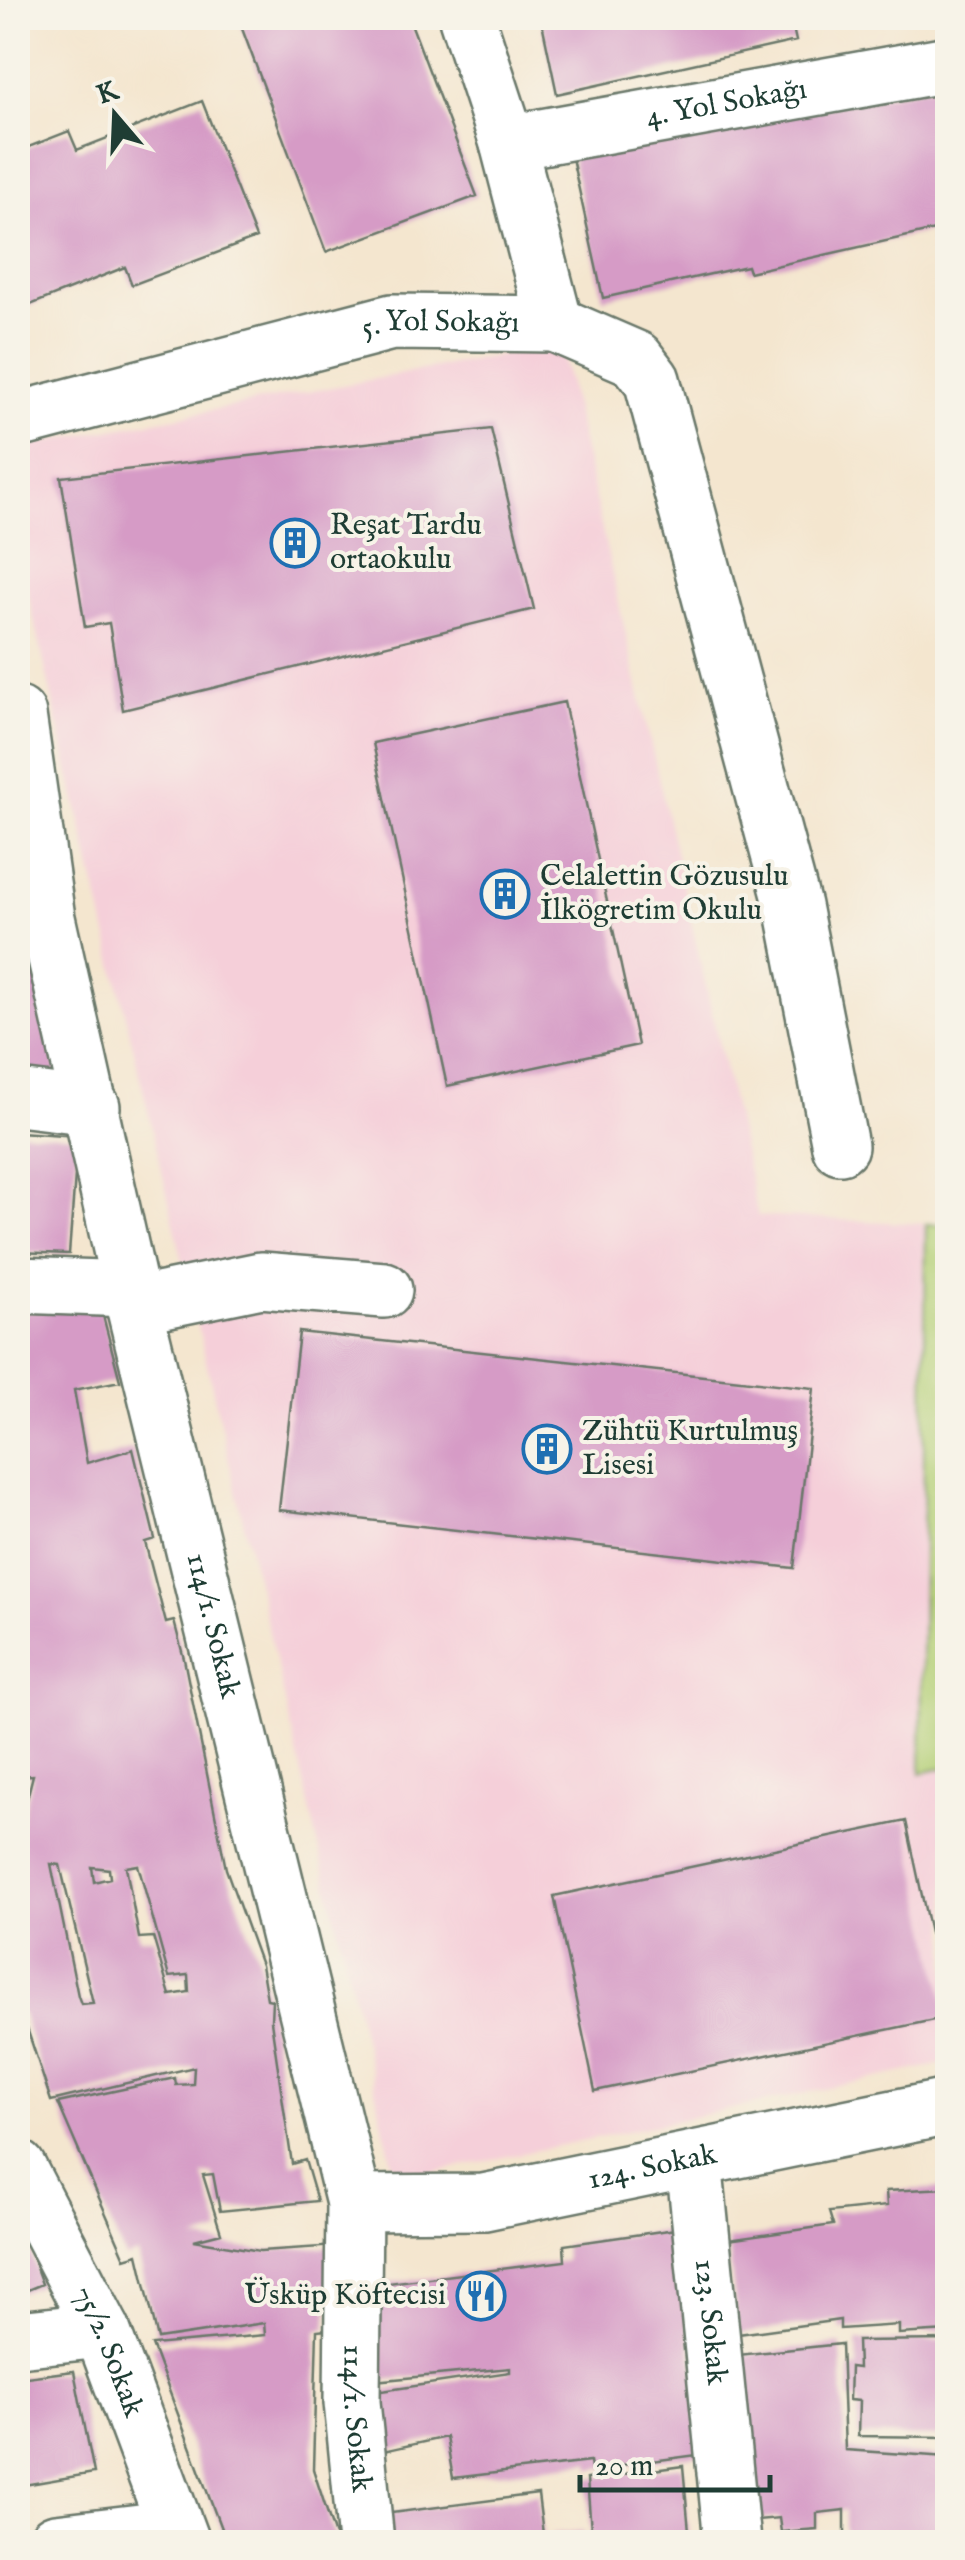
<svg xmlns="http://www.w3.org/2000/svg" width="965" height="2560" font-family="'IM FELL English',serif">
<style>
.built{fill:#f5cfd9}
.green{fill:#b3cf75;stroke:#698654;stroke-width:2.5}
.building{fill:#d69bc6;fill-rule:evenodd}
.lines{fill:none;stroke-linecap:round;stroke-linejoin:round}
.minor-casing{stroke:#6a786a;stroke-width:60}
.minor{stroke:#fff;stroke-width:55}
.labels{text-anchor:middle;dominant-baseline:central;stroke-width:8;stroke-linejoin:round;paint-order:stroke}
.street-label{font-size:30px;fill:#1f3d34;stroke:#f7f3e8}
.poi-label{font-size:30px;fill:#1f3d34;stroke:#f7f3e8;text-anchor:start}
</style>
<rect width="100%" height="100%" fill="#f7f3e8"/>
<filter id="ink" filterUnits="userSpaceOnUse"><feTurbulence type="fractalNoise" baseFrequency=".01" numOctaves="2"/><feDisplacementMap in="SourceGraphic" scale="20" xChannelSelector="R" yChannelSelector="G"/><feConvolveMatrix kernelMatrix="1 2 1 2 8 2 1 2 1" color-interpolation-filters="sRGB"/></filter>
<filter id="wash" filterUnits="userSpaceOnUse"><feTurbulence type="fractalNoise" baseFrequency=".0048" numOctaves="4" result="noise"/><feDisplacementMap in="SourceGraphic" scale="40" xChannelSelector="R" yChannelSelector="G"/><feGaussianBlur stdDeviation="2.25" result="paint"/><feColorMatrix in="noise" values="0 0 0 0 0 0 0 0 0 0 0 0 0 0 0 0 0 1.4 0 .05"/><feComposite in="paint" operator="in"/></filter>
<g filter="url(#wash)">
<rect width="100%" height="100%" fill="#f4e6cf"/>
<!-- built -->
<path class="built" d="M560,344L758,1216L926,1224L921,1772L947,1767V2063L396,2180L18,551V447Z"/>
<!-- green -->
<path class="green" d="M926,1224L948,1225V1767L921,1773Z"/>
<g id="blocks">
<!-- building -->
<path class="building" d="M238,18H409L477,196L326,252Z
M541,18H831V19L793,28L796,41L557,94Z
M948,83V227L749,272L747,266L603,298L572,158Z
M202,101L256,238L132,285L125,267L18,310V151L69,131L77,150Z
M491,429L534,609L123,710L109,623L85,627L61,477Z
M564,702L638,1045L447,1086L373,743Z
M18,926H33L60,1093L18,1088Z
M18,1132L78,1136L69,1254L18,1252Z
M101,1308L120,1381L74,1390L87,1463L133,1449L155,1539L145,1542L166,1623L174,1621L184,1659L226,1869L261,1965L267,1999L272,2000L271,2021L292,2164L305,2160L317,2201L220,2211L213,2174L203,2175L221,2233L194,2240L260,2251L336,2246L326,2329L317,2330L313,2469L337,2542H226L152,2345L265,2335L264,2323L158,2339L138,2254L125,2258L58,2103L175,2078L176,2085L193,2084L194,2067L51,2101L22,2013L18,2014V1835L33,1775L18,1776V1312ZM51,1864L60,1865L93,2003L81,2004L78,1996ZM138,1865L169,1977L188,1975L189,1992L170,1995L153,1937L139,1938L126,1867ZM92,1867L109,1869L110,1878L94,1882Z
M299,1332L814,1388L794,1568L279,1510Z
M906,1821L948,2017L595,2091L554,1896Z
M948,2188V2331L899,2334V2325L840,2329V2320L738,2334L728,2240L833,2225L829,2212L887,2206L886,2191Z
M18,2219L42,2284L18,2294Z
M676,2229L705,2454L591,2469L590,2462L453,2478L446,2437L370,2454L361,2394L510,2372V2368L373,2381L380,2284L565,2261L564,2245Z
M948,2340V2437L858,2436L859,2401L849,2400L850,2367L858,2368L857,2341Z
M841,2344L845,2450L948,2457V2542H845V2510L817,2513V2529L781,2532L779,2518L745,2521L738,2355Z
M74,2371L94,2473L18,2486V2378Z
M683,2466L690,2542H592L587,2479Z
M538,2494L544,2542H385L376,2515Z
M583,2531L585,2542H553L551,2534Z"/>
</g>
</g>
<g filter="url(#ink)">
<use href="#blocks" fill-opacity="0" stroke="#6a786a" stroke-width="2.5"/>
<g class="lines">
<!-- minor casing -->
<g class="minor-casing">
<g id="minor">
<path id="s1" d="M508,143L948,64"/>
<path d="M555,324L636,359L652,380L793,906L840,1146"/>
<path id="s2" d="M18,420L392,322L555,324L508,143L467,18"/>
<path id="s3" d="M18,715L47,918L130,1289L354,2203L352,2402L366,2542"/>
<path d="M18,1098L92,1107"/>
<path d="M18,1285L130,1289"/>
<path d="M134,1306L261,1280L384,1290"/>
<path id="s4" d="M694,2161L732,2542"/>
<path id="s5" d="M18,2168L102,2330L181,2542"/>
<path id="s6" d="M354,2203L484,2202L948,2107"/>
<path d="M18,2339L102,2330"/>
<path d="M56,2542L174,2528"/>
</g>
</g>
<!-- minor -->
<use href="#minor" class="minor"/>
</g>
</g>
<!-- icons -->
<defs>
<g id="building-ring" transform="scale(2.5)"><circle r="9.5" fill="#f7f3e8" stroke="#1f6fb2" stroke-width="1.5"/><path d="M-4-6H4V6H1V3H-1V6H-4ZM-2.5-4.3h1.7v1.8h-1.7ZM.8-4.3h1.7v1.8H.8ZM-2.5-1h1.7V.8h-1.7ZM.8-1h1.7V.8H.8Z" fill="#1f6fb2"/></g>
<g id="restaurant-ring" transform="scale(2.5)"><circle r="9.5" fill="#f7f3e8" stroke="#1f6fb2" stroke-width="1.5"/><path d="M-5-6h1v4h1v-4h1v4h1v-4h1v5L-1.5 .5V6h-2V.5L-5-1ZM5-6V6H3V1.5H1.5Q1.5-4 5-6Z" fill="#1f6fb2"/></g>
</defs>
<g fill-rule="evenodd">
<use href="#building-ring" x="295" y="543"/>
<use href="#building-ring" x="505" y="894"/>
<use href="#building-ring" x="547" y="1449"/>
<use href="#restaurant-ring" x="481" y="2296"/>
</g>
<g class="labels">
<!-- street labels -->
<g class="street-label">
<text stroke="none"><textPath href="#s1" startOffset="222">4. Yol Sokağı</textPath></text>
<text stroke="none"><textPath href="#s2" startOffset="435">5. Yol Sokağı</textPath></text>
<text stroke="none"><textPath href="#s3" startOffset="932">114/1. Sokak</textPath></text>
<text stroke="none"><textPath href="#s6" startOffset="302">124. Sokak</textPath></text>
<text stroke="none"><textPath href="#s4" startOffset="162">123. Sokak</textPath></text>
<text stroke="none"><textPath href="#s5" startOffset="205">75/2. Sokak</textPath></text>
<text stroke="none"><textPath href="#s3" startOffset="1742">114/1. Sokak</textPath></text>
</g>
<!-- poi labels -->
<g class="poi-label">
<text x="330" y="526">Reşat Tardu<tspan x="330" dy="34">ortaokulu</tspan></text>
<text x="540" y="877">Celalettin Gözusulu<tspan x="540" dy="34">İlkögretim Okulu</tspan></text>
<text x="582" y="1432">Zühtü Kurtulmuş<tspan x="582" dy="34">Lisesi</tspan></text>
<text x="446" y="2296" text-anchor="end">Üsküp Köftecisi</text>
</g>
</g>
<!-- margin -->
<rect width="965" height="2560" fill="none" stroke="#f7f3e8" stroke-width="60"/>
<!-- north arrow -->
<g transform="translate(115 115) rotate(341)" stroke="#f7f3e8" stroke-width="8" paint-order="stroke">
<path d="M0-8L18 38L0 25L-18 38Z" fill="#1f3d34"/>
<text y="-15" font-size="28" font-weight="bold" text-anchor="middle" fill="#1f3d34">K</text>
</g>
<!-- scale -->
<path d="M580 2475v15h190v-15" fill="none" stroke="#1f3d34" stroke-width="5"/>
<text x="595" y="2475" font-size="30" fill="#1f3d34" stroke="#f7f3e8" stroke-width="8" paint-order="stroke">20 m</text>
</svg>
